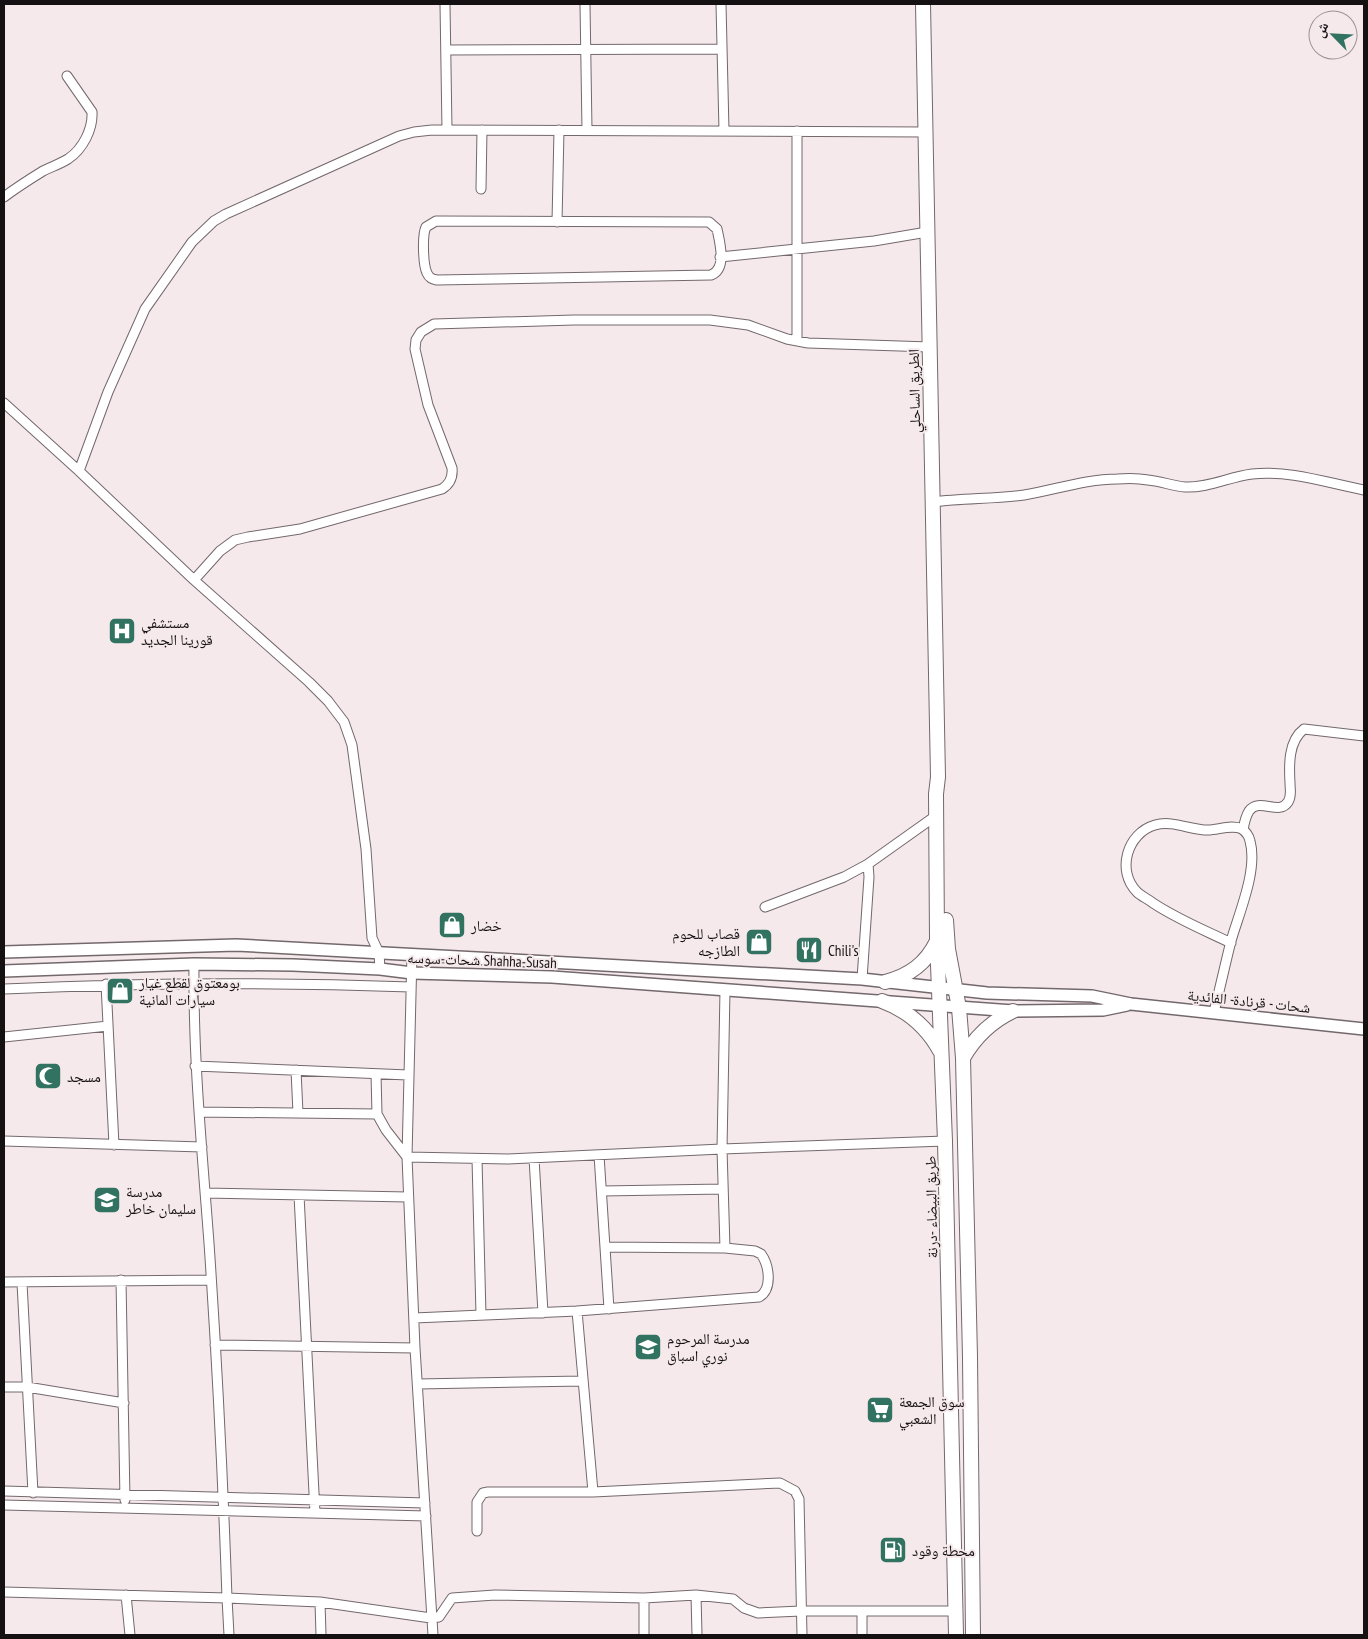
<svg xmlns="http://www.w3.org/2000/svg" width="1368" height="1639" font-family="'PT Sans Narrow','Noto Naskh Arabic',sans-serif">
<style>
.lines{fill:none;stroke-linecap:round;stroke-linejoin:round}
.minor-casing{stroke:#73686c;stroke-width:11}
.major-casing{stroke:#73686c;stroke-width:14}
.highway-casing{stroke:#73686c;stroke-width:16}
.minor{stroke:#fff;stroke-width:9}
.major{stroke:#fff;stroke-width:11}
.highway{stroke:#fff;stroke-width:14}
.labels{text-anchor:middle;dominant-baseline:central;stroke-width:4;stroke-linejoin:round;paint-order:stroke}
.street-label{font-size:15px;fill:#151113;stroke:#f5e9ec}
.poi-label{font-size:15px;fill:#151113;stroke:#f5e9ec;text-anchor:start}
</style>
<rect width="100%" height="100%" fill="#f5e9ec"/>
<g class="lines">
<!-- minor casing -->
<g class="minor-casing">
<path id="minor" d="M445,4L447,130
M585,4L587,130
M721,4L724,131
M446,50L722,49
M797,131V341
M481,189L482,130
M4,197C16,188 30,179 43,171C51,167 60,164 68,159C83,149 93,129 92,112L67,76
M436,221L709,222L717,229C720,243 727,269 711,275L437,280C432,279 429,278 427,273C423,265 422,235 426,227Z
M557,222L559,130
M720,257L874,241L927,232
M4,403L79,471L194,580L309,682L328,701L344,722L352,745L366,849L372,938L379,953L380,969
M79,471L108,392L145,309L192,242L214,221L226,214L399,136L414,132L432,130L926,132
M933,502C963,498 994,499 1024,495C1055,490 1086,479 1117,479C1128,478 1138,478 1148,480C1160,481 1173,486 1185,487C1208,488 1229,477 1252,474C1291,470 1327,483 1364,490
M194,580L220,551L235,540L248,537L300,529L442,489C450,484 453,477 452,468L428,405L415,349L416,340L421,332L434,324L574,320H710L748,325L787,339L808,343L930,347
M1243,830C1244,824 1246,816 1249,811C1259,797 1279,816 1288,802C1292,796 1290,790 1290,783C1289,766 1288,741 1304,729L1364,736
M868,864L937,815
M765,907L844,877L868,864L869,877L862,979
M412,954L407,1157L415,1348L433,1635
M106,984L114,1145
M4,989C140,983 275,982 411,987
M1214,1012C1220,988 1225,965 1231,941C1239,913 1258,870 1250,841C1249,836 1246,832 1242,829C1232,824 1218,830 1208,830C1190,830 1173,820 1155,825C1127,833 1116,871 1137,892C1141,896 1148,899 1153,903C1177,919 1204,930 1231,943
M4,1037L108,1026
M195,1066L408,1075
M296,1070L298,1113
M376,1074L377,1114L386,1130L407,1157L508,1159L722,1149L945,1141
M199,1112L377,1114
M4,1141L202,1147
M599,1155L609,1309
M534,1158L543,1313
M477,1159L481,1315
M602,1191L723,1189
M205,1193L408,1197
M299,1195L315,1513
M725,1248L722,1149L725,990
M121,1280L125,1500
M4,1282L211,1280
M22,1283L33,1493
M577,1311L593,1492
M414,1318L577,1311L759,1297C773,1289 769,1265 761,1254L755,1251L725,1248L605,1247
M215,1345L415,1348
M418,1384L583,1381
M4,1387H27L124,1403
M4,1491L425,1503
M4,1505L426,1516
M477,1531V1502L483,1493L488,1492H593L780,1483L795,1491L799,1499L802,1635
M4,1592L227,1598C223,1480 217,1361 209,1243C202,1150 193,1058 194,964
M126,1595L130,1635
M696,1595L697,1635
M644,1598V1635
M320,1602L321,1635
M862,1611V1635
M229,1635L227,1598L320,1602L431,1618L439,1617L452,1598L495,1595L644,1598L696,1595L733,1599L744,1608L758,1613L801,1611H955"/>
</g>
<!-- major casing -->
<g class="major-casing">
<path id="major" d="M4,952L236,945L862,979L987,993L1092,996L1131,1004L1364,1029
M4,971L194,964L293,965L380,969L412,973L552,977L1013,1011L1103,1010L1127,1005"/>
</g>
<!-- highway casing -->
<g class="highway-casing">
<path id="highway" d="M923,4L938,777L936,794L937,940L945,1141L956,1635
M946,920L948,949L959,1008L963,1058L970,1357L973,1635
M885,982C909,976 926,964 937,941
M882,1001C909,1011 927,1027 940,1051
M963,1058C975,1037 990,1022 1013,1011"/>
</g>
<!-- minor -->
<use href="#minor" class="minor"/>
<!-- major -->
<use href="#major" class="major"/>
<!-- highway -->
<use href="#highway" class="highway"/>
</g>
<!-- icons -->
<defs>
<g id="hospital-square" transform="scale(1.4375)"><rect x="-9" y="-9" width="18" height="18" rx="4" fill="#327261" stroke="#f5e9ec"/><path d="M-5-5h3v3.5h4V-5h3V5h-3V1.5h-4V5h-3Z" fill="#fff"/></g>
<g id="shop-square" transform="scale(1.4375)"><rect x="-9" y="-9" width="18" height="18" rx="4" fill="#327261" stroke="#f5e9ec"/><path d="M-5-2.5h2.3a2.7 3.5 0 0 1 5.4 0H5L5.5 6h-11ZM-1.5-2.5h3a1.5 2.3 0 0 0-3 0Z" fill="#fff"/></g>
<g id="restaurant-square" transform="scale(1.4375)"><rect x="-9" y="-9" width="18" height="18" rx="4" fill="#327261" stroke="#f5e9ec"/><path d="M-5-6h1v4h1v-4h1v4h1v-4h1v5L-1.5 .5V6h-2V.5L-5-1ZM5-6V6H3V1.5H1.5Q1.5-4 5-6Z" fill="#fff"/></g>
<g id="mosque-square" transform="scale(1.4375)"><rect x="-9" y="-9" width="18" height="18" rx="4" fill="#327261" stroke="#f5e9ec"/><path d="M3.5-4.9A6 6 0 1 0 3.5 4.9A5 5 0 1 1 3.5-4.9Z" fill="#fff"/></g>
<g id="school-square" transform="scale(1.4375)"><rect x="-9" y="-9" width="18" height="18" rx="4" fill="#327261" stroke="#f5e9ec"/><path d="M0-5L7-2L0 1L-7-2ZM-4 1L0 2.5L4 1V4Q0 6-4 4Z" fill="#fff"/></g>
<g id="supermarket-square" transform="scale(1.4375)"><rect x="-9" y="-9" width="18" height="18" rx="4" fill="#327261" stroke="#f5e9ec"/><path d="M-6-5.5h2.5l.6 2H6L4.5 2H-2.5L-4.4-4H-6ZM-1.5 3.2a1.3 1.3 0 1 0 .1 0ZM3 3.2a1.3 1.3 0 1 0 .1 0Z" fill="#fff"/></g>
<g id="fuel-square" transform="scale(1.4375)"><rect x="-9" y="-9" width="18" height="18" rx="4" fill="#327261" stroke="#f5e9ec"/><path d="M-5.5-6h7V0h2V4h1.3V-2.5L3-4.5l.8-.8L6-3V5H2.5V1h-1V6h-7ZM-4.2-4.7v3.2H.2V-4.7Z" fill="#fff"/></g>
</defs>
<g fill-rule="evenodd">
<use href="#hospital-square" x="122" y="631"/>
<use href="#shop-square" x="452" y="925"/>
<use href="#shop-square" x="759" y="942"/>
<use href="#restaurant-square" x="809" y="950"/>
<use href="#shop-square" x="120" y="991"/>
<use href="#mosque-square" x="48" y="1076"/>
<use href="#school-square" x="107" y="1200"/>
<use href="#school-square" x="648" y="1347"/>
<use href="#supermarket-square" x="880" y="1410"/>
<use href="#fuel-square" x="893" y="1550"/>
</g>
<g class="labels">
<!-- street labels -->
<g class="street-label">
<text transform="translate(914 391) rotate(-91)">الطريق الساحلي</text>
<text transform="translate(482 960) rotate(2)">شحات-سوسه Shahha-Susah</text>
<text transform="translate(1249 1001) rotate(6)">شحات - قرنادة- الفائدية</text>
<text transform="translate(931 1207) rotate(-91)">طريق البيضاء -درنة</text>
</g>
<!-- poi labels -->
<g class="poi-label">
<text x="141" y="622">مستشفي<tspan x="141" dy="17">قورينا الجديد</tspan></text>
<text x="471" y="925">خضار</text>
<text x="740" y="933" text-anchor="end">قصاب للحوم<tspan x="740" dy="17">الطازجه</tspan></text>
<text x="828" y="950">Chili's</text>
<text x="139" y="982">بومعتوق لقطع غيار<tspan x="139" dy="17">سيارات المانية</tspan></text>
<text x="67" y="1076">مسجد</text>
<text x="126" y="1191">مدرسة<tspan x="126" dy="17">سليمان خاطر</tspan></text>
<text x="667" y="1338">مدرسة المرحوم<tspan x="667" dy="17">نوري اسباق</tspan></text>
<text x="899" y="1401">سوق الجمعة<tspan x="899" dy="17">الشعبي</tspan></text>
<text x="912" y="1550">محطة وقود</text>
</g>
</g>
<!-- border -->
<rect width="1368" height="1639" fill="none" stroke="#151113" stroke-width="10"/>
<!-- north arrow -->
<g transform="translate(1333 35) rotate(294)"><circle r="24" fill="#f5e9ec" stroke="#9b9395"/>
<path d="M0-4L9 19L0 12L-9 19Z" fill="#327261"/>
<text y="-8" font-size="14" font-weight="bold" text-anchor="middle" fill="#151113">ش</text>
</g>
</svg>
